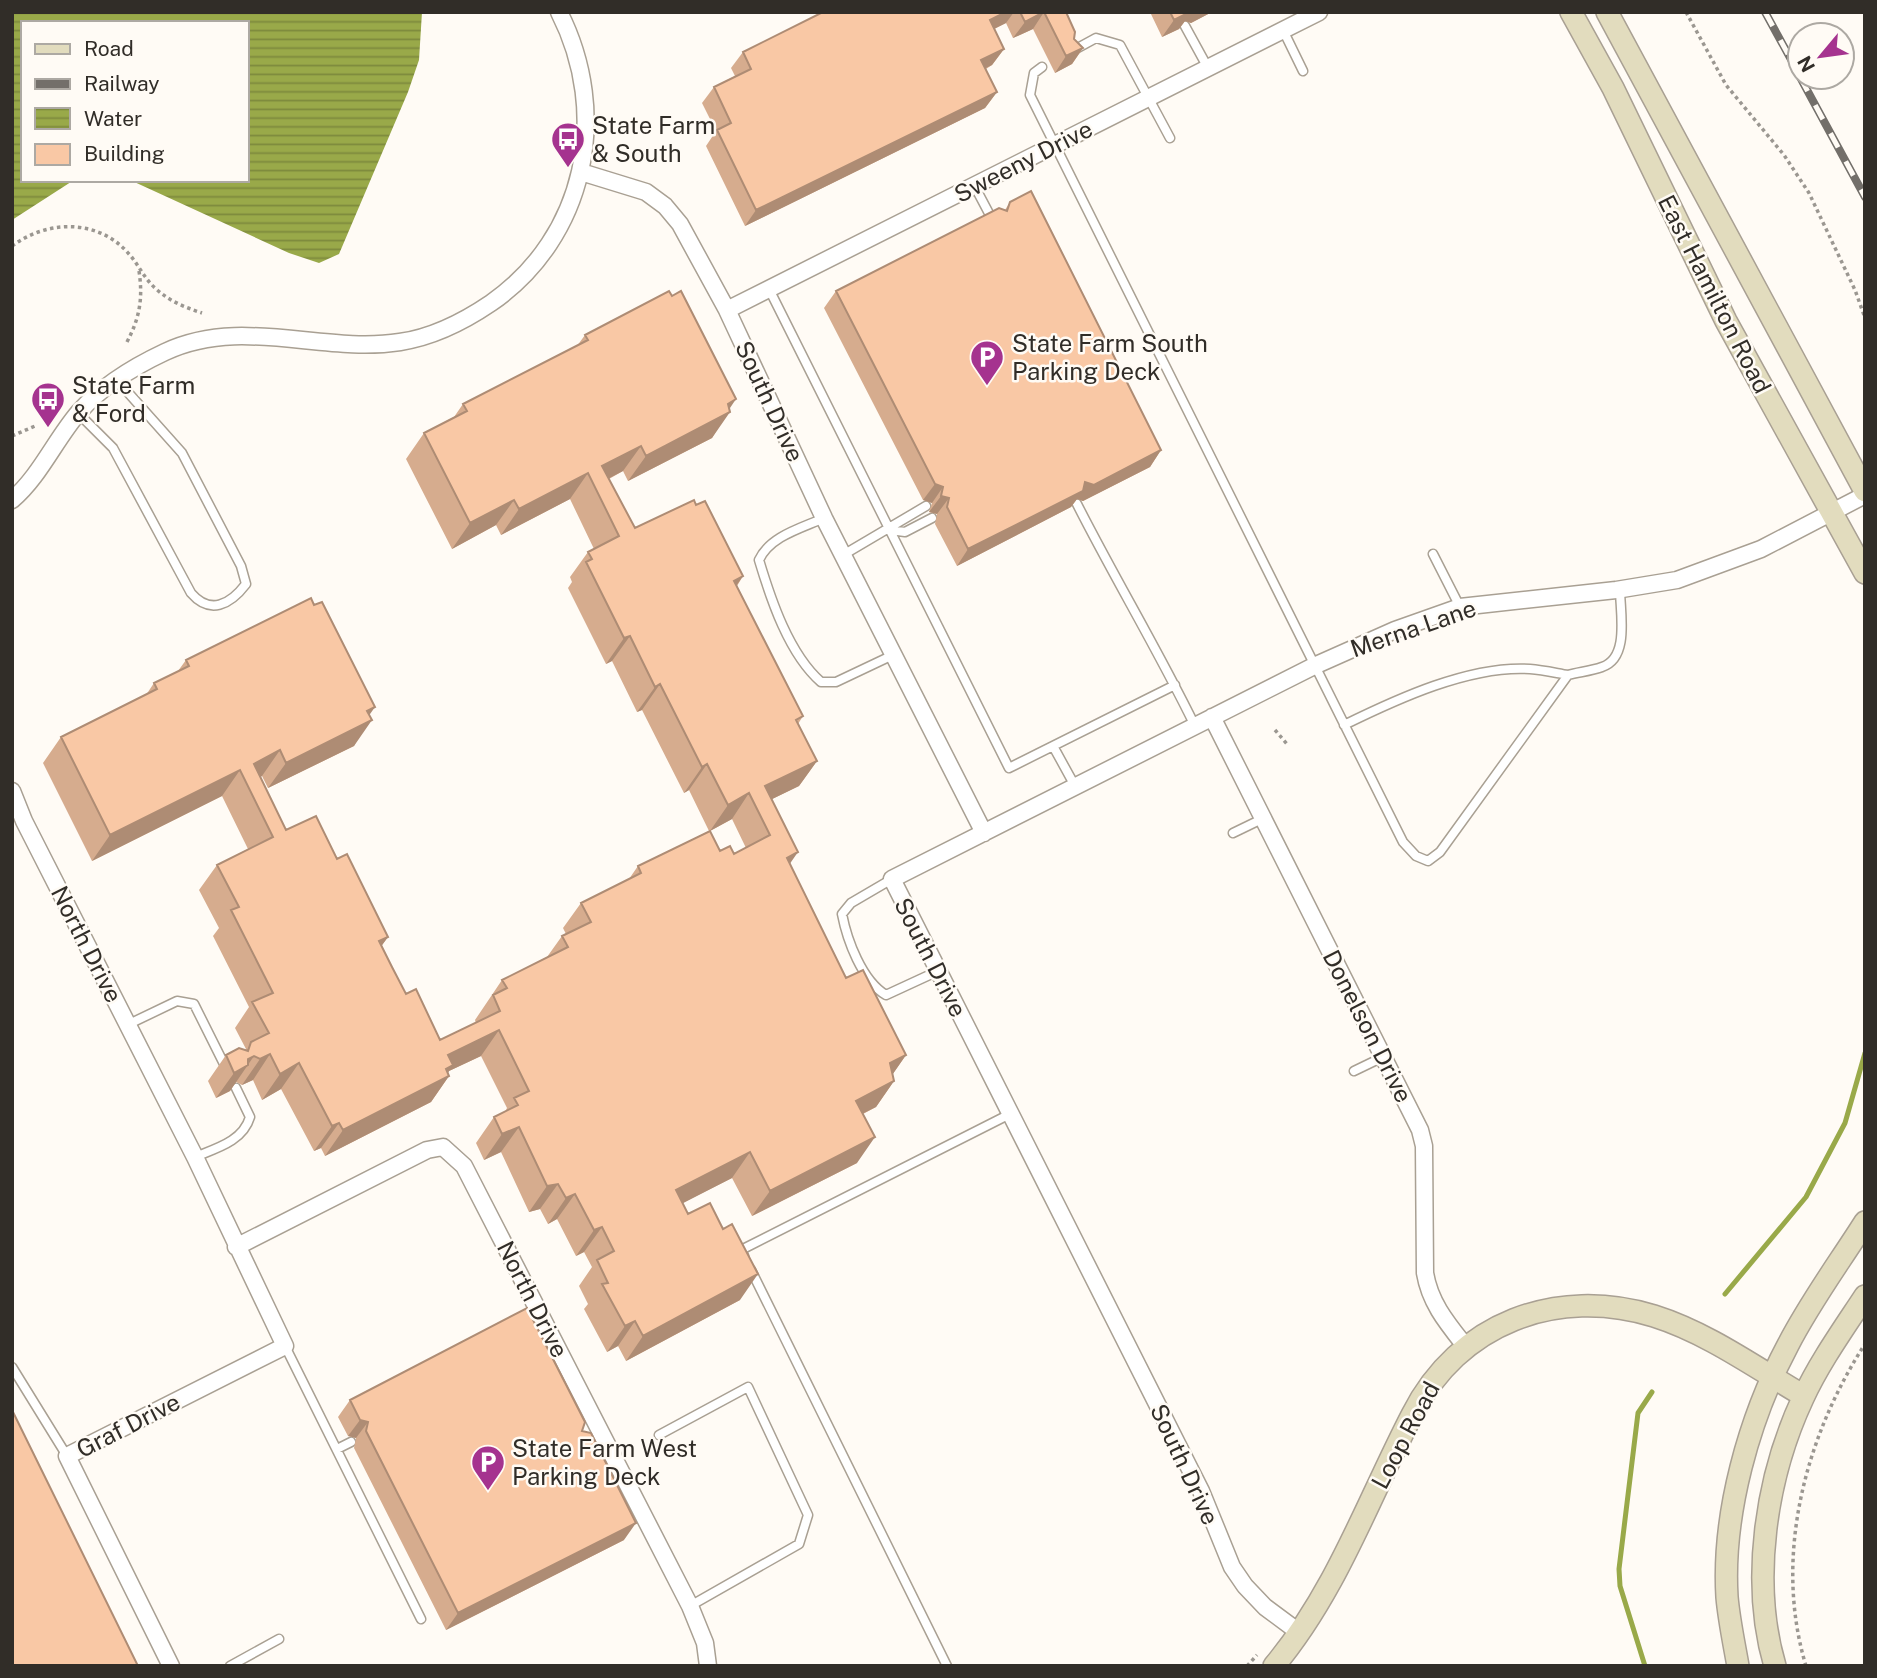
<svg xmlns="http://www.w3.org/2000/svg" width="1877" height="1678" font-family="'Public Sans',sans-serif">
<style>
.water{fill:url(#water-rules)}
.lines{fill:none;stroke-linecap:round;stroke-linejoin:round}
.stream{stroke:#99a949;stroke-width:5}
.lane-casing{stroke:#a9a093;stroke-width:11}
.street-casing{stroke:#a9a093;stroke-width:19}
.secondary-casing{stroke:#a9a093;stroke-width:24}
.path{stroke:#9b9791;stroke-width:3.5;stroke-dasharray:3.5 3.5;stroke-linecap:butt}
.lane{stroke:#fff;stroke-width:8}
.street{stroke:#fff;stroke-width:16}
.secondary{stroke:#e2dcbe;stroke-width:21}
.rail-casing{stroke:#736f6a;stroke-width:8}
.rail{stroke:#fffbf5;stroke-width:5;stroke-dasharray:16;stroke-linecap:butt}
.wall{fill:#d6ac8e;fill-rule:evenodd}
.shaded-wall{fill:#ae8c74}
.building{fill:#f9c8a5;stroke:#ae8c74;stroke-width:2}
.labels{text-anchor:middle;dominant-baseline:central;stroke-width:5;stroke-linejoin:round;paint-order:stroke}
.poi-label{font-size:24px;fill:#312d28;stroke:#fffbf5;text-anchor:start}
.street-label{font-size:24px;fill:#312d28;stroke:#fffbf5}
</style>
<defs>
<pattern id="water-rules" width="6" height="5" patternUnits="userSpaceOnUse" patternTransform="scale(1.75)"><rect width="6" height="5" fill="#99a949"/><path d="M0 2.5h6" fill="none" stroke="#7d8a3d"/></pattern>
</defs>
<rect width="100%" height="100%" fill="#fffbf5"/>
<!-- water -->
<path class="water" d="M12,12H422L419,60L408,92L339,254L319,263L289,253L130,180H247V23H23V180H74L12,220Z"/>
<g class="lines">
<!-- stream -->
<path class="stream" d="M1725,1294L1806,1197L1845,1123L1865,1053
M1645,1666L1620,1586L1619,1569L1638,1413L1652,1392"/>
<!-- lane casing -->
<g class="lane-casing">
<path id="lane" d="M1185,26L1208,68
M1283,30L1303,71
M1074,50L1096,38L1120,45L1170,138
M1042,67L1034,73L1030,95L1403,842L1416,856L1428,861L1440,852L1568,675C1579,672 1591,671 1602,667C1630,658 1620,612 1620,589
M974,185L993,221
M769,289L1009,768L1175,685
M78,413L113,448L191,593C210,615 230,605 246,584L241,566L182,453L116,379
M1077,504C1115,579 1158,650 1195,726
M824,518C802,528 770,536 759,560C771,600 789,654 821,682H836L893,655
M890,530L905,532L932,518
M1433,554L1460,607
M843,555L926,506
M1344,725C1397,699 1470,665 1530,669C1543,670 1556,673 1568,675
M1053,746L1075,786
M1233,833L1264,818
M892,879L851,903L842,914C847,940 862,981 886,995L938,971
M127,1025L177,1001L194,1004L226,1068
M1354,1071L1383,1057
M195,1157C217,1148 243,1141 250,1117L236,1088
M744,1256L741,1250L1010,1114
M751,1270L947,1666
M285,1346L421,1619
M12,1367L67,1456
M659,1435L748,1387L808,1515L799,1544L690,1606
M337,1449L351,1442
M230,1666L279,1639"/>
</g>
<!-- street casing -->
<g class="street-casing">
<path id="street" d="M581,172L646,192L665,206L680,224L727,310L824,518L984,833
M727,310L1319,12
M12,500C40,476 55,440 79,412C102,386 133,367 165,352C241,316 322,354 400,342C434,337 463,322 491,303C586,237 611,114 559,12
M1212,717L1420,1130L1424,1146L1425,1273C1430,1303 1447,1323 1466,1347
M12,791L24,821L195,1157L285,1346L67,1456L171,1666
M236,1247L427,1150L443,1147L464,1166L690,1606L705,1643L708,1666
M1300,1633L1265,1607L1245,1586L1232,1567L1201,1491L892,879L1314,666L1395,630L1460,607L1616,590L1677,580L1761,549L1865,495"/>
</g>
<!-- secondary casing -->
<g class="secondary-casing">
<path id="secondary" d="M1571,12L1613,88L1726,321L1865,573
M1607,12L1865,491
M1274,1666C1336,1592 1368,1500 1412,1415C1458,1323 1557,1286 1654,1316C1708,1333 1756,1368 1804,1396
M1738,1666C1734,1643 1729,1620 1727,1597C1722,1514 1749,1418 1788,1345C1810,1302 1839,1263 1865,1222
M1775,1666C1750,1581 1766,1477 1803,1398C1819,1363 1844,1328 1865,1296"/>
</g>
<!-- path -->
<path class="path" d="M1686,12L1726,85L1784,155L1809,193L1855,290L1865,318
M12,246C47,220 98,218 129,254C138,264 144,278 155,288C169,301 184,307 202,313
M127,342C140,317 143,298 139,271
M12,436L35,426
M1275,730L1287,744
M1247,1666L1257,1655
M1806,1666C1773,1557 1805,1437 1865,1344"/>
<!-- lane -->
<use href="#lane" class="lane"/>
<!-- street -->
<use href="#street" class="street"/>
<!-- secondary -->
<use href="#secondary" class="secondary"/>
<!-- rail casing -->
<g class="rail-casing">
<path id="rail" d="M1765,12L1800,76
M1800,77L1865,197"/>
</g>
<!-- rail -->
<use href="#rail" class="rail"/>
</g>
<!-- wall -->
<path class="wall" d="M823,12H1066L1074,39L1083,48L1072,64L1055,73L1033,29L1013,38L1006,23L994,29L1004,49L992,65L986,69L997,92L985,108L745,226L706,146L716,131L702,103L714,87L735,76L731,68L743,52Z
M1150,12H1212L1191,23L1185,21L1179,29L1162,37Z
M1010,202L1161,450L1150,467L1083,501L1077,499L1071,507L957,566L935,524L937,514L929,512L932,503L923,500L824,308L836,291L1005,210Z
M585,335L729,410L712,438L628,481L623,471L609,479L635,528L696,505L743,576L737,586L803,716L798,724L817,761L799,786L772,799L790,864L846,978L906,1055L892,1075L894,1081L876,1107L863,1114L857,1163L752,1216L732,1178L682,1203L688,1214L740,1300L626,1361L618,1346L607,1352L584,1309L588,1304L579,1286L592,1267L584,1252L576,1256L557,1219L548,1224L540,1209L529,1212L501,1152L484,1160L476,1143L494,1117L505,1112L507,1108L481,1056L449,1071L448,1073L449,1076L431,1102L325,1156L321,1148L314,1151L281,1089L262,1100L253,1080L242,1085L236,1082L230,1091L216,1098L208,1081L226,1055L246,1049L235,1028L249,1007L213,936L219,928L199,890L217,865L248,849L222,796L92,861L43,763L61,737L146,695L154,683L178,671L186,660L369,715L354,746L268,788L262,776L260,777L286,830L337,859L388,937L381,946L406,994L440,1040L476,1023L475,1020L502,980L547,957L562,936L566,934L563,928L581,903L629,879L638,866L709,831L689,790L684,793L642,710L637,712L612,661L606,664L568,588L572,582L570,577L588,552L594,549L570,499L501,535L496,525L452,549L406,459L424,433L454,417L463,404L577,346ZM732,819L746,848L734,854L720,851L710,831Z
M350,1400L582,1431L624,1540L446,1630L354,1448L356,1438L348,1436L338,1417Z"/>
<!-- shaded-wall -->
<path class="shaded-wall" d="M1006,12H1014L1006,23L978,37L990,20Z
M1044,12L1033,29L1013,38L1025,22Z
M1188,12H1212L1191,23L1185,21L1179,29L1162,37L1174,20Z
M1083,48L1072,64L1055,73L1066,56Z
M1004,49L992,65L970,76L981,60Z
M997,92L985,108L745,226L756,210Z
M736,399L726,414L730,412L712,438L628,481L646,456Z
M641,446L623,471L594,486L602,466Z
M1161,450L1150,467L1083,501L1077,499L1071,507L957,566L968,549L1085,482Z
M588,473L570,499L501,535L519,509Z
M935,484L943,487L932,503L923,500Z
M941,496L949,498L937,514L929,512Z
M514,500L496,525L452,549L470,523Z
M743,576L725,602L734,581Z
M630,636L612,661L606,664L624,638Z
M660,684L642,710L637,712L655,687Z
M375,707L363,724L372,720L354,746L268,788L286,763L367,711Z
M280,750L262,776L247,784L254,764Z
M817,761L799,786L756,807L765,786Z
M707,764L689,790L684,793L702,767Z
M240,770L222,796L92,861L110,835Z
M749,793L732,819L710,831L728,805Z
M798,852L780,878L787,858Z
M388,937L370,962L379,941Z
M499,1030L481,1056L449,1071L444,1079L449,1076L431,1102L325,1156L343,1130L448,1055Z
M270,1054L253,1080L242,1085L260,1059Z
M906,1055L888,1081L890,1063Z
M254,1056L230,1091L216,1098L234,1073L248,1059Z
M299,1063L281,1089L262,1100L280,1074Z
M894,1081L876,1107L838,1126L856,1101Z
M339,1123L321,1148L314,1151L332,1126Z
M519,1127L501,1152L484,1160L502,1134Z
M875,1137L857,1163L752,1216L770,1191Z
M750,1152L732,1178L658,1216L676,1190Z
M558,1184L540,1209L529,1212L547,1186Z
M575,1194L557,1219L548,1224L566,1198Z
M602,1227L584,1252L576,1256L594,1230Z
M758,1274L740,1300L626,1361L643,1336Z
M635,1321L618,1346L607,1352L625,1326Z
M360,1420L368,1422L356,1438L348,1436Z
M636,1523L624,1540L446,1630L458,1613Z"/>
<!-- building -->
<path class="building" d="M823,12H1006L990,20L1004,49L981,60L997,92L756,210L717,130L731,123L714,87L751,69L743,52Z
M1020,12H1044L1025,22Z
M1044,12H1066L1075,32L1074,39L1083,48L1066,56Z
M1170,12H1190L1174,20Z
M1031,191L1161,450L1094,485L1085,482L1083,491L968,549L947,507L949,498L941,496L943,487L935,484L836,291L999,208L1007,211L1010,202Z
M669,291L672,296L681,291L736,399L728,404L730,412L646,456L641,446L602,466L635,528L694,500L696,505L705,501L743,576L734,581L803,716L796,720L817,761L765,786L798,852L787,858L846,978L863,970L906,1055L890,1063L894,1081L856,1101L875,1137L770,1191L750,1152L676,1190L688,1214L710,1203L723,1229L732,1224L758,1274L643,1336L635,1321L625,1326L602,1284L608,1283L597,1260L614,1251L602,1227L594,1230L575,1194L566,1198L558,1184L547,1186L519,1127L502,1134L494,1117L518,1105L514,1098L529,1091L499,1030L448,1055L453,1065L446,1069L449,1076L343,1130L339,1123L332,1126L299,1063L280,1074L270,1054L260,1059L254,1056L248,1059V1065L234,1073L226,1055L239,1048L248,1051L251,1042L269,1033L252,1002L273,993L231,910L239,907L217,865L273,837L240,770L110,835L61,737L157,689L154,683L189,666L186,660L311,598L314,605L322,602L375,707L367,711L372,720L286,763L280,750L254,764L286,830L316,816L337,859L347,854L388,937L379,941L392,967L406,994L416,989L440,1040L500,1011L493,995L507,988L502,980L568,947L562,936L591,922L581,903L641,873L638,866L710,831L720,851L730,846L734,854L770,835L749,793L728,805L707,764L702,767L660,684L655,687L630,636L624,638L586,562L592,559L588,552L619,536L588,473L519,509L514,500L470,523L424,433L467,411L463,404L588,340L585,335Z
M527,1308L585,1422L582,1431L591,1433L636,1523L458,1613L366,1431L368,1422L360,1420L350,1400Z
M12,1410L138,1666H12Z"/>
<!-- icons -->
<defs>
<g id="bus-pin" transform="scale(1.75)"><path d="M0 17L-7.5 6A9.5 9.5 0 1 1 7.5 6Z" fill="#a5338f" stroke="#fffbf5"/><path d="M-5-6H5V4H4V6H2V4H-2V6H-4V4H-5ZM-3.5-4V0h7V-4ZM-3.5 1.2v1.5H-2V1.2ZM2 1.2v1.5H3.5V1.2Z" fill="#fff"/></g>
<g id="parking-pin" transform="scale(1.75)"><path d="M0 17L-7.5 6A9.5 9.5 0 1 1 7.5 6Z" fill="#a5338f" stroke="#fffbf5"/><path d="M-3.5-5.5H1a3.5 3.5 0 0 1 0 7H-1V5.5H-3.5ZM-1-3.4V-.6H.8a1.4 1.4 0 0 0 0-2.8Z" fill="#fff"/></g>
</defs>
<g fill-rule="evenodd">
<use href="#bus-pin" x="568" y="139"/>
<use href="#parking-pin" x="987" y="357"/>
<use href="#bus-pin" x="48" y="399"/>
<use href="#parking-pin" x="488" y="1462"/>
</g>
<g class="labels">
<!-- poi labels -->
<g class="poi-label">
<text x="592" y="125">State Farm<tspan x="592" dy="28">&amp; South</tspan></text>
<text x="1012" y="343">State Farm South<tspan x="1012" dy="28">Parking Deck</tspan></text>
<text x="72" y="385">State Farm<tspan x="72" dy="28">&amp; Ford</tspan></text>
<text x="512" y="1448">State Farm West<tspan x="512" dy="28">Parking Deck</tspan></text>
</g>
<!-- street labels -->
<g class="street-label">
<text transform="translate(1023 161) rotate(-27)">Sweeny Drive</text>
<text transform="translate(1715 294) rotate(63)">East Hamilton Road</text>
<text transform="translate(770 401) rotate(65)">South Drive</text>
<text transform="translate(1413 628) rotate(-19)">Merna Lane</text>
<text transform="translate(87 944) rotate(63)">North Drive</text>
<text transform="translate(931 957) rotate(63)">South Drive</text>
<text transform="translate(1368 1026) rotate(63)">Donelson Drive</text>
<text transform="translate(533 1299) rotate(63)">North Drive</text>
<text transform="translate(128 1425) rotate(-27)">Graf Drive</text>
<text transform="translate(1405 1435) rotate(-62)">Loop Road</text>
<text transform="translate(1185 1464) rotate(65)">South Drive</text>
</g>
</g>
<!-- border -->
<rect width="1877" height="1678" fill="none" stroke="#312d28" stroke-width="28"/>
<!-- legend -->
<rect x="21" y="21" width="228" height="161" fill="#fffbf5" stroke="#ada9a3" stroke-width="2"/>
<rect x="35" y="44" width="35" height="10" fill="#e2dcbe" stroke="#ada9a3" stroke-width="2"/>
<text x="84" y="56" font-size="21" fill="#312d28">Road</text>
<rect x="35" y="79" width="35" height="10" fill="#736f6a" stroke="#ada9a3" stroke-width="2"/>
<text x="84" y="91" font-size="21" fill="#312d28">Railway</text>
<rect x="35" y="108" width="35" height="21" fill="url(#water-rules)" stroke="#ada9a3" stroke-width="2"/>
<text x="84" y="126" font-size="21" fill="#312d28">Water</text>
<rect x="35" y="144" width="35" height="21" fill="#f9c8a5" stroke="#ada9a3" stroke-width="2"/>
<text x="84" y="161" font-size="21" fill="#312d28">Building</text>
<!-- north arrow -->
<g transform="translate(1821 56) rotate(241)"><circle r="33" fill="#fffbf5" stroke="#ada9a3" stroke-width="2"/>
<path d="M0-5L12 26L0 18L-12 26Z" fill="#a5338f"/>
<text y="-10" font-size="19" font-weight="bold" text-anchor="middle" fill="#312d28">N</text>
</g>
</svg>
